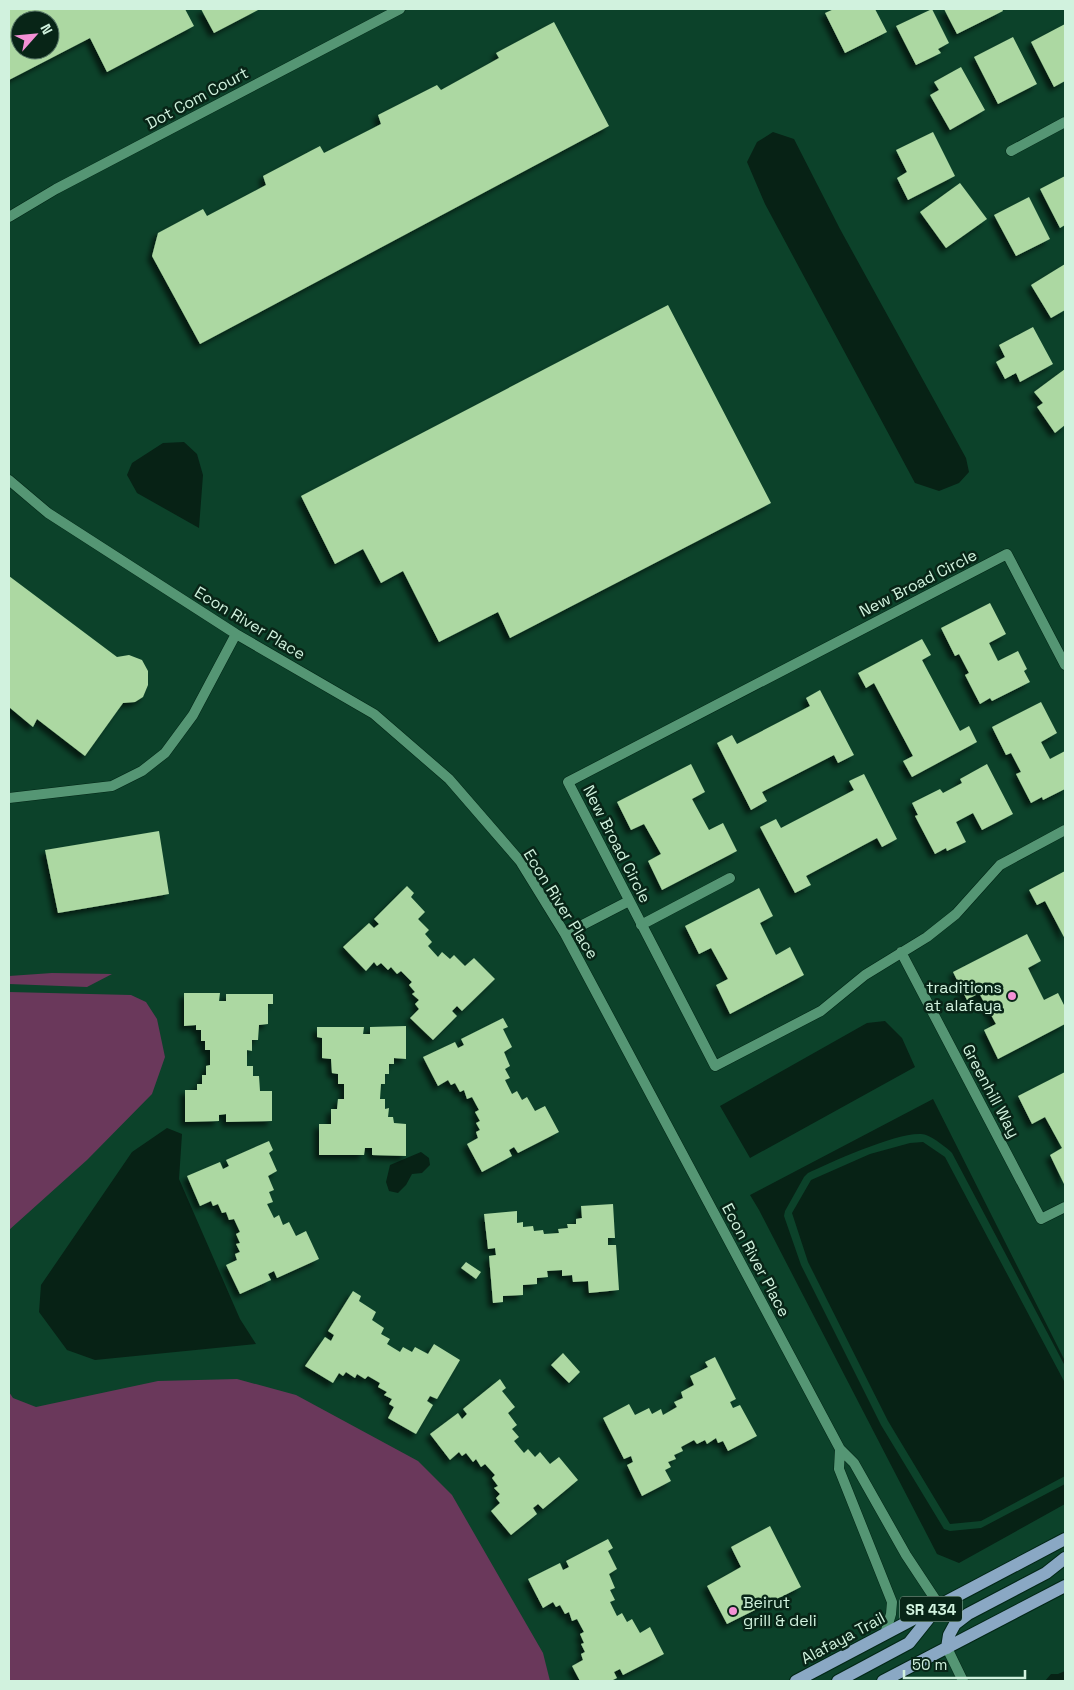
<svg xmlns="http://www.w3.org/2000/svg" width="1074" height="1690" font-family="'Space Grotesk',sans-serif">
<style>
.green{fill:#6a385b}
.water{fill:#072215}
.building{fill:#acd8a2;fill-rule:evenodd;filter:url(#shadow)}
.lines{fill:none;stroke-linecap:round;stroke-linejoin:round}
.street-casing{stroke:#022616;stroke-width:11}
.primary-casing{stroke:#022616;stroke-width:14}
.street{stroke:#559674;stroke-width:10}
.primary{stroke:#8aa8c4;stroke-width:12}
.poi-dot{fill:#f391d5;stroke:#082517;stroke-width:2}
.labels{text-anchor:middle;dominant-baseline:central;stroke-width:5;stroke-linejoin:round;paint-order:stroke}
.shield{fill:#082517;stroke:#95b4a2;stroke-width:1}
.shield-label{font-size:15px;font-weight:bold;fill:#d1f2de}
.street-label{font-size:16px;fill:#d1f2de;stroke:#082517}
.poi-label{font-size:16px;fill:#d1f2de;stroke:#082517;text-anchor:end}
</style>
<defs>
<filter id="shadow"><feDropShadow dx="-4.5" dy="4.5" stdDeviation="2.5" flood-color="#0009"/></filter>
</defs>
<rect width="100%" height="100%" fill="#0c422a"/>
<!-- green -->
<path class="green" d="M52,973L112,974L87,987L9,984V976Z
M9,992L131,995L146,1002L157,1019L165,1057L152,1094L87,1160L9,1230Z
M237,1379L296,1395L418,1461L452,1495L543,1653L550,1681H9V1392L13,1398L36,1407L158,1381Z"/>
<!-- water -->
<path class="water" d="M773,132L794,139L840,229L966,458L969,472L959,483L939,491L915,483L765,204L747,162L757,142Z
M184,442L197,454L203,475L199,528L137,493L127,475L132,463L163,443Z
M885,1021L902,1038L915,1067L750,1158L720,1106L867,1023Z
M933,1099L1065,1361V1366L952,1153C947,1148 933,1137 926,1135C905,1128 830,1163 808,1173L804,1177L785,1211L784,1216L801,1265L881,1425L944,1529L950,1531L981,1528L1065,1484V1504L959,1563L937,1554L759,1210L750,1195Z
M167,1128L182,1134L179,1179L240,1319L256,1344L95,1360L67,1350L39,1312L41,1285L132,1152Z
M923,1142L945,1157L1065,1383V1476L981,1521L950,1524L888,1421L808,1262L792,1213L811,1180L870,1154L910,1143Z
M421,1152L429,1158L430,1165L422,1173L412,1174L406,1185L398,1193L389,1191L386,1182L390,1165Z
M1065,1671V1681H1045L1051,1674H1058Z"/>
<!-- building -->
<path class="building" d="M9,9H185L194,26L107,72L90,38L9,80ZM20,20H50V50H20Z
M201,9H260L214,33Z
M834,9H875L887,32L845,53L825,13Z
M932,9L949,43L938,49L941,53L916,65L896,26Z
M944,9H1002L1003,11L957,34Z
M554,22L609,126L200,344L152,256L158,233L203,209L207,216L266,185L263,176L320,146L324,153L381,124L378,115L437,85L441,90L499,58L496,53Z
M1065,24V81L1054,87L1031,42Z
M1013,37L1037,84L998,104L974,57Z
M961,67L985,110L950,130L930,95L939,90L934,82Z
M933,132L955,176L908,200L897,178L907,172L896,150Z
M1065,176V225L1060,228L1040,189Z
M960,183L987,219L946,248L920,212Z
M1029,197L1050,239L1016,256L994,215Z
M1065,264V310L1051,318L1031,285Z
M668,305L771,503L510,638L498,612L439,642L403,571L381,583L363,549L335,564L301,496Z
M1033,327L1053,364L1020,382L1016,373L1005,379L996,362L1005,357L999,345Z
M1065,369V425L1055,433L1037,407L1043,403L1034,392Z
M9,576L117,657L129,655L142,660L148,671V685L143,697L135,702L123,703L85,756L37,719L33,727L9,707Z
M990,603L1006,634L989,643L998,661L1018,651L1027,669L1024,671L1030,682L992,701L990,698L980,704L965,675L969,673L959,654L955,656L941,628Z
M922,639L931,655L922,660L960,731L969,726L977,742L912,777L903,761L913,756L874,683L866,688L858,673Z
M820,690L854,755L838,763L834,755L762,792L767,801L751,810L717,743L732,735L737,744L810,706L806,698Z
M1041,702L1057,733L1041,742L1050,759L1065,751V789L1043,800L1042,797L1031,803L1016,774L1021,772L1011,753L1006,755L992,727Z
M691,764L705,792L692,799L709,830L723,823L737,851L662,890L648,861L661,854L644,824L631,830L617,802Z
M987,764L1013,814L982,830L973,813L956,822L966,842L947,851L946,848L935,854L915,816L918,815L912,803L940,789L943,793L962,783L960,779Z
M864,774L897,839L882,847L877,838L806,876L811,885L795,893L760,827L776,819L781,828L854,790L849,781Z
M159,831L169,894L58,913L45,850Z
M1065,871V939L1045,901L1037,905L1029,890Z
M407,886L414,893L411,897L425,912L418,919L429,930L425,934L432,942L428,946L438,957L442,952L450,959L454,955L465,966L474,958L495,979L462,1011L457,1006L452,1011L457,1016L433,1040L410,1018L419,1009L415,1004L419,1000L412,994L415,992L409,985L412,982L401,971L397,974L391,967L388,970L381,963L377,966L374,962L366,971L343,947L369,923L374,928L379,924L374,919Z
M759,888L773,916L760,923L776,955L790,947L804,975L730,1014L716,985L728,979L711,948L699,954L685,926Z
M1027,934L1041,961L1028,968L1044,1000L1058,993L1065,1007V1024L998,1059L984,1030L996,1024L979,993L967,1000L953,972Z
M184,993H220L219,1001H226V994H273V1004H268V1024L259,1025L258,1040H252V1051L247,1050V1066H253V1076H259L260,1091H272V1121L226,1122V1114L219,1115V1121L185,1122V1090H197V1084H202V1075H206V1066L210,1065V1050H205V1041H201V1030H196V1025L184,1026Z
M503,1018L508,1027L503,1029L512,1047L504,1052L510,1066L505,1069L510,1078L505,1080L512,1094L517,1091L522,1100L527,1097L535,1111L545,1106L559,1132L518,1153L514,1147L509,1150L512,1156L482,1172L467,1144L478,1138L476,1132L480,1130L476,1123L480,1121L475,1112L479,1110L472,1097L467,1099L464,1090L460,1092L455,1083L451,1085L448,1080L438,1086L423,1057L455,1042L458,1048L464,1045L461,1039Z
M406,1026V1059L394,1058V1064H389V1074H385V1084H381L380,1099H385V1109L389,1108L388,1117H393L394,1123L406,1124V1156L372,1155V1148H365L364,1155H319V1124H331V1109H337L338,1099H344V1084H338V1074L332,1073L331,1059L322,1058V1038L317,1037V1027H364L363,1034H370V1027Z
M1065,1072V1183L1064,1184L1050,1155L1062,1148L1045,1117L1032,1124L1018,1096Z
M269,1141L273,1150L269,1153L277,1171L268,1176L274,1190L269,1192L273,1202L267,1204L274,1218L279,1215L283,1225L289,1222L296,1236L306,1231L319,1259L277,1278L274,1271L268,1274L271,1280L240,1294L226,1265L237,1260L235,1254L240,1252L236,1244L240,1243L236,1234L240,1232L234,1219L229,1220L226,1212L222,1213L218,1204L213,1206L211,1201L200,1206L187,1176L220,1162L223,1169L229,1166L226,1160Z
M613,1204L615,1238H608V1245H616L619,1290L589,1293L588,1281L573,1282L572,1275L562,1276V1270L547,1271L548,1277L537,1278V1284L523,1285V1295L503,1296V1302L493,1303L489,1256L496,1255L495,1248L488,1249L484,1214L517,1211V1223L523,1222V1227L533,1226L534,1231L543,1230L544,1234L559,1233L558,1229L568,1228L567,1224H576V1219L582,1218L581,1206Z
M466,1262L481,1272L476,1279L461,1268Z
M353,1291L361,1296L359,1301L376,1312L372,1320L384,1328L381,1334L390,1339L387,1344L400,1352L403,1347L412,1352L415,1347L428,1354L434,1344L460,1360L437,1399L430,1396L427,1401L433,1405L416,1434L388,1418L394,1407L389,1404L392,1399L384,1395L387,1392L378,1387L380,1383L368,1376L365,1379L357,1374L355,1378L346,1372L343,1376L339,1373L333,1383L305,1366L325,1337L331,1341L334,1335L328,1331Z
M563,1353L580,1372L569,1383L551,1365Z
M715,1357L736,1399L730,1402L733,1408L740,1405L757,1436L728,1451L723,1441L718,1443L716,1438L707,1444L705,1440L697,1444L694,1440L681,1447L683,1451L674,1455L676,1459L668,1462L671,1467L665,1470L671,1481L642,1496L627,1465L633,1462L631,1456L624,1459L603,1418L629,1404L635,1415L649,1408L652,1414L661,1409L663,1415L677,1407L674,1402L683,1398L681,1392L694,1385L690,1376L708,1367L705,1362Z
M500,1379L506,1388L502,1391L515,1407L508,1413L517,1425L512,1429L519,1437L514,1441L524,1453L528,1449L535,1457L540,1452L550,1464L559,1457L578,1480L543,1509L538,1504L533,1508L537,1514L511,1535L491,1511L500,1503L496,1498L500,1494L494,1488L498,1486L492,1478L495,1475L485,1464L481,1467L476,1459L473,1462L466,1453L462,1456L459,1452L450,1460L430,1434L458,1413L462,1419L467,1414L463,1409Z
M770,1526L801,1587L727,1624L707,1586L741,1567L731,1547Z
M608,1539L613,1548L608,1551L617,1569L609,1574L615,1588L610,1590L615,1600L610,1602L617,1616L622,1613L627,1622L632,1619L640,1633L650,1627L664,1654L623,1675L620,1669L614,1672L617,1678L611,1681H580L572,1666L583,1660L581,1654L585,1652L581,1644L584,1643L580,1634L584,1632L577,1619L572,1621L569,1612L565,1614L560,1605L556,1607L553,1602L543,1608L528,1579L560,1563L563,1570L569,1567L566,1561Z"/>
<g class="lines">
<!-- street casing -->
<g class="street-casing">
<path id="street" d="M1011,151L1065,122
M9,217L56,189L400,9
M9,480L48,513L236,634L374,714L449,779L520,861L565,934L840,1449L854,1463L906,1555L939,1605
M1065,665L1007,554L568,782L715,1066L821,1011L865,975L927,937L956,914L1000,865L1065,830
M9,798L112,786L142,771L165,753L193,715L236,634
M641,925L730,878
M565,934L629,901
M901,952L1041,1219L1065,1207
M840,1449L839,1469L892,1602L891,1614L885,1634
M947,1648L963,1681"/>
</g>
<!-- primary casing -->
<g class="primary-casing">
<path id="primary" d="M947,1648L949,1635L955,1624L968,1614L1046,1573L1065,1558
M796,1681L1065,1539
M838,1681L909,1643L937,1608
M883,1681L1065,1586"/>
</g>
<!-- street -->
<use href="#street" class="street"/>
<!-- primary -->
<use href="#primary" class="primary"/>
</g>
<!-- markers -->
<g class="poi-dot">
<circle cx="1012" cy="996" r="5"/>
<circle cx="733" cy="1611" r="5"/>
</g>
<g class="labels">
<!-- shield labels -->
<rect class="shield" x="900" y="1596.5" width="62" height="25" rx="4"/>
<g class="shield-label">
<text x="931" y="1609">SR 434</text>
</g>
<!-- street labels -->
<g class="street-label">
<text transform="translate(197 98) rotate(-28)">Dot Com Court</text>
<text transform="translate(918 583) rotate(-27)">New Broad Circle</text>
<text transform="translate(250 623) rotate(31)">Econ River Place</text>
<text transform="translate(617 844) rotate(63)">New Broad Circle</text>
<text transform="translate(561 904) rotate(58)">Econ River Place</text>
<text transform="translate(991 1091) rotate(62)">Greenhill Way</text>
<text transform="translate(756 1260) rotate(62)">Econ River Place</text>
<text transform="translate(843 1638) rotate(-28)">Alafaya Trail</text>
</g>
<!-- poi labels -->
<g class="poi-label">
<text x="1002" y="987">traditions<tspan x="1002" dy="18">at alafaya</tspan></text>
<text x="743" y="1602" text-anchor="start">Beirut<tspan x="743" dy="18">grill &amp; deli</tspan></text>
</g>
</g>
<!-- border -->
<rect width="1074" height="1690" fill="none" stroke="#d1f2de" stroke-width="20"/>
<!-- north arrow -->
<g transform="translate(35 35) rotate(63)"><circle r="24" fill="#082517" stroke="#587767"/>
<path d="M0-4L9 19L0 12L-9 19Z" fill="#f391d5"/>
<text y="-8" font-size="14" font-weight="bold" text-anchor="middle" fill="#d1f2de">N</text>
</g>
<!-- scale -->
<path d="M904 1670v8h121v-8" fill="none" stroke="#d1f2de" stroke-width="2.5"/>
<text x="912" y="1670" font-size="15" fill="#d1f2de" stroke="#082517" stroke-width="4" paint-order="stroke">50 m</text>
</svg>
